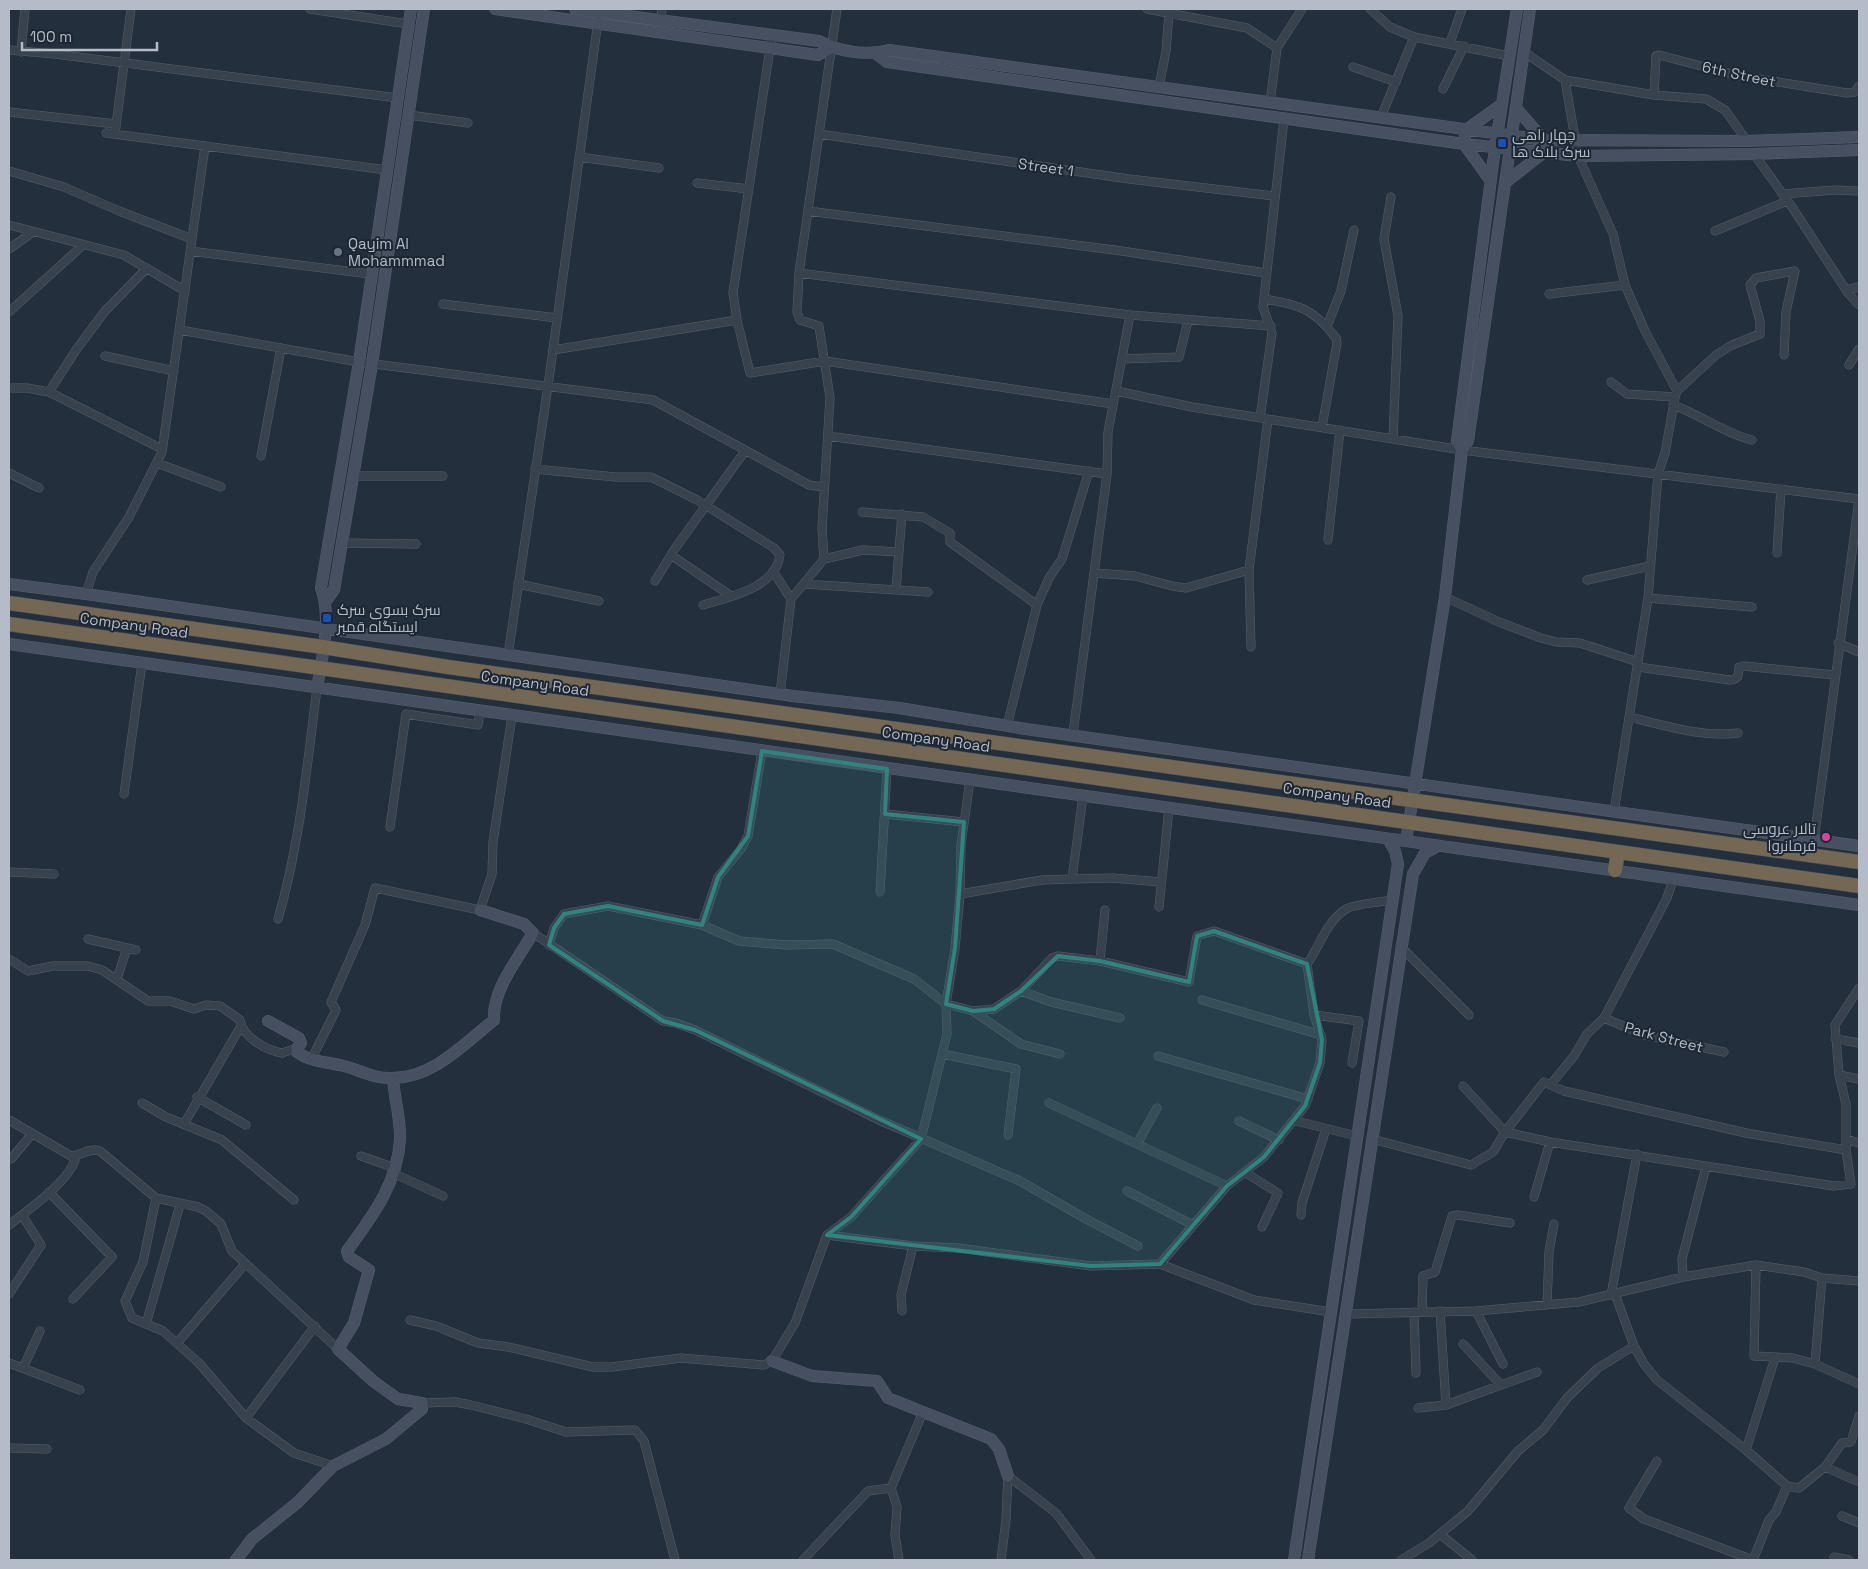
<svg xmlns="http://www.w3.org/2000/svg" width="1868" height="1569" font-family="'Space Grotesk',Cairo,sans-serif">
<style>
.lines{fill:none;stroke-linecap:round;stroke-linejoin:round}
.street-casing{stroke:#565f6c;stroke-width:9}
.secondary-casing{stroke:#565f6c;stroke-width:12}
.highway-casing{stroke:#434c59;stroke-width:15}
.street{stroke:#38414e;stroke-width:8}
.secondary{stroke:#465061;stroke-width:11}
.highway{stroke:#746855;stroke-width:14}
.marked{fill:#308480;fill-opacity:0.2;stroke:#308480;stroke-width:4;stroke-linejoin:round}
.transit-dot{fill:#1a4fb4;stroke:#1d2633;stroke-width:2}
.worship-dot{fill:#6b7280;stroke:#1d2633;stroke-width:2}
.hotel-dot{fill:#d1479c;stroke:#1d2633;stroke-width:2}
.labels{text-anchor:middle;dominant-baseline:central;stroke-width:4;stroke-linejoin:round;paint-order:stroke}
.street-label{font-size:15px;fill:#b4bcc9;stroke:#1d2633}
.poi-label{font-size:15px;fill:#b4bcc9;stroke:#1d2633;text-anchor:start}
</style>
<rect width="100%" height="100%" fill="#242f3e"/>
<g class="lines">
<!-- street casing -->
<g class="street-casing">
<path id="street" d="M310,9L408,24
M1147,9L1247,28L1277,48
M1370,9L1390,27L1414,37L1509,56
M661,20L662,9
M772,35L733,293L737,320L750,373L825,361L1113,404
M1450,43L1462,9
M9,50L55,54L398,98
M21,52L25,9
M1524,52L1565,80L1654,95L1706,99L1725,110L1747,141
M1353,67L1396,82
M1565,80L1578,156L1613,234L1625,285L1645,331L1677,391
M1159,87L1166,51L1169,13
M1443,89L1464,46
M1654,95L1656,56L1659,55L1740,76L1847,93L1855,92L1859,86
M1270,103L1277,48L1302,9
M9,112L116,124
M409,115L468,123
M1381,117L1414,37
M106,133L387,170
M115,134L131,9
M819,134L1129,179L1274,196
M1754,154L1792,207L1848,293L1859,305
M579,157L659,168
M9,171L64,187L119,211L192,239
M697,183L749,189
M1782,194L1836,190L1857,191
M1391,197L1384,239L1398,316L1393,439
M808,211L1115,250L1266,273
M9,225L124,255L185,291
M1715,231L1787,201
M9,249L33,232
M190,251L370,274
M799,273L1130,315L1271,326
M1846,290L1859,287
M1549,294L1625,285
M1264,299C1298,304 1314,309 1336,338L1337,343L1322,427
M443,304L557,318
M9,312L82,246
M1327,326L1341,291L1354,230
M180,330L359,362L653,400L809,485L824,487
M553,350L737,320
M105,356L174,371
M1122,359L1179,357L1188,321
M1849,365L1859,349
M1611,382L1627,394L1675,397
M9,388H27L49,392L162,449
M1116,391L1192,407L1462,450L1859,499
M49,392L76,350L105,311L147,268
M1673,405C1701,415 1724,433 1752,440
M1260,418L1272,333L1263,307L1284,119
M828,436L1107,474
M261,456L281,348
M157,463L221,487
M535,469L615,477H651L697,500L774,548L780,555C776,588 729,597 703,605
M9,473L39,488
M353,476H443
M862,512L923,517L950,533V542L1037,605
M1328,540L1340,430
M342,543L416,544
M1777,553L1781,489
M671,555L731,596
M824,559L863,550L899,552
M773,571L791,599
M1094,573L1135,576L1172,586L1186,588L1249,570
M1587,580L1650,566
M655,581L674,550L745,451
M518,584L599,601
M804,584L928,592
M896,589L902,514
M86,594L93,572L129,517L162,452L205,146
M1445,597L1499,622L1541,638L1556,642L1580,643L1638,662
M1648,598L1752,607
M1838,643L1859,652
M1251,647L1249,570L1268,419
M508,655L548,386L598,21
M1638,667L1730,680L1735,679L1738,676L1739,667L1743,666L1835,675
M780,695L791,599L824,559L822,528L830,398L819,326L800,320L797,312L799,273L837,9
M1629,717C1664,725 1702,738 1738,733
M1007,726L1037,605L1049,578L1062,559L1089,471
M1073,734L1107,474L1108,432L1130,315
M124,794L142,663
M1614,812L1648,598L1658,474L1665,453L1675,397L1677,391L1716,355L1732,345L1760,334V321L1750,285L1756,278L1795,271L1786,312L1784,355
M885,814L964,822
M390,827L406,714L478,725L480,711
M1814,840L1859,500
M9,872L54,874
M1072,879L1113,878L1161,882
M880,892L887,769
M960,894L1042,880L1072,879L1083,796
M1159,907L1169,808
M278,919C300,843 307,766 317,688
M702,925L718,877L741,849L748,836L762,751
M533,933L663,1021L676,1023L695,1030L879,1120L1020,1181L1086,1219L1138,1246
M88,939L136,950
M549,945L554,928L564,914L608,906L702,925L739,941L786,945L833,944L914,979L946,1004L973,1011L994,1009L1021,991L1052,958L1058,956L1100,961L1189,982L1197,936L1214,931L1307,964
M1400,946L1469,1015
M9,959L28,971L53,966H88L102,970L148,1001H170L194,1009L206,1005L220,1006L240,1020C243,1037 265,1050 282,1053L297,1048
M1100,961L1105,910
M117,979L127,948
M1021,991L1051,1002L1120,1018
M1202,1000L1321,1035
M973,1011L1021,1044L1060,1054
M1314,1015L1359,1021L1352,1063
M1604,1018L1645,1035L1724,1052
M1835,1039L1859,1043
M942,1054L1016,1069L1008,1135
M1158,1056L1308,1099
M311,1060L336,1010L331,1002L365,925L375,888L480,910L492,874L493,842L512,716
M1839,1075L1859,1079
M1551,1084L1574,1056L1587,1034L1604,1018L1667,898L1674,877
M1463,1086L1505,1132L1550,1142L1834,1186L1851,1184L1846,1150V1104L1839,1075L1835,1025L1859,988
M197,1097L246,1125
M142,1103L166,1117L222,1140L294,1200
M1049,1103L1227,1186
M9,1120L71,1156C81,1156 89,1147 100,1151L156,1198L198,1207L206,1211L221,1224L232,1251L338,1349
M1239,1121L1279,1140
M1296,1121L1357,1136
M184,1124L241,1026
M1372,1139L1471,1165L1493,1152L1505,1132L1544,1082L1564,1091L1746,1133L1846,1150
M1846,1139L1859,1143
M1137,1144L1157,1108
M361,1156L395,1168
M11,1159L32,1134
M1246,1173L1278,1193L1262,1227
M395,1174L443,1196
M1127,1191L1193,1225
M49,1192L112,1257L73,1299
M1534,1197L1550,1142
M156,1198L143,1262L125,1301L132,1318L163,1331L199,1363L246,1418L294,1453L333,1466
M1301,1215L1302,1203L1326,1129
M9,1225C28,1210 72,1180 76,1156
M827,1235L913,1246L958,1248L1091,1266L1160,1264L1254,1300L1331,1312
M1160,1264L1227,1186L1264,1157L1305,1106L1320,1063L1322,1040L1314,1015L1307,964C1320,946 1326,922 1346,909C1354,904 1381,902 1393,900
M1756,1265L1754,1356L1793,1358L1815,1364L1859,1384
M1683,1277L1682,1259L1706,1167
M9,1294L41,1245L22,1215
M1615,1294L1634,1346L1644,1364L1657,1380L1746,1450L1787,1486L1799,1488L1825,1467L1842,1443L1851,1442L1859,1416
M1611,1295L1637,1154
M1547,1305L1549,1252L1554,1224
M902,1311L901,1295L913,1246
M1422,1311L1423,1276L1435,1272L1452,1216L1458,1215L1510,1223
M1440,1311L1446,1405
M1476,1311L1503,1364
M1414,1312L1416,1373
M1347,1314L1476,1311L1579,1302L1683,1277L1756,1265L1804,1272L1822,1278L1859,1281
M410,1320L436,1326L478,1343L508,1347L593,1367H612L681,1358L764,1365L772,1361L795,1323L827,1235L851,1217L921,1139L947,1034L946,1004L955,948L960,894L961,845L970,780
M146,1324L180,1205
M177,1343L245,1264
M1463,1344L1500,1384
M9,1363L80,1390
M1815,1364L1822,1278
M23,1368L40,1331
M422,1403L455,1402L471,1405L526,1419L566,1432L635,1430L644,1441L675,1560
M1418,1408L1446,1405L1537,1372
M246,1418L315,1326
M9,1448L47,1449
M1746,1450L1775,1358
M1657,1461L1629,1508L1644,1519L1753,1560
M1825,1467L1859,1482
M1008,1476L1056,1513L1091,1560
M1842,1516L1859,1523
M1440,1534L1472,1560
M1834,1557L1849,1560
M803,1560L868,1491L891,1488
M899,1560L895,1535L897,1507L891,1488L923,1412
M1001,1560L1006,1520L1008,1476
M1401,1560L1429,1543L1468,1511L1518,1451L1543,1430L1567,1398L1598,1368L1634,1346
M1753,1560L1769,1520L1776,1512L1787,1486"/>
</g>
<!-- secondary casing -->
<g class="secondary-casing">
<path id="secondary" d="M495,9L818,55L831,48
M575,9L819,41C839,52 867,56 889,50L1544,140L1747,141L1859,137
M875,53L887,62L1464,144L1578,156L1754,154L1859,150
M1490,180L1464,144L1466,130L1501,105
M1506,182L1543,153L1544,140L1516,108
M1462,450L1457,441L1495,148L1517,9
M9,584L86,594L793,696L899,708L1026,729L1859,846
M326,601L334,590L372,364L424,9
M9,644L1859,905
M317,688C322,659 332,616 321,588L359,362L411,9
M1406,841L1445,597L1462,450L1468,441L1530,9
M268,1021L299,1038L301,1043L297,1048V1052C310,1062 328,1062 344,1066C360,1070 374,1079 392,1078C433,1078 464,1044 494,1020C492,990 518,959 533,933L524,924L480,910
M772,1361L812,1376L877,1381L888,1398L991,1439L999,1449L1008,1476
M236,1560L252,1539L297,1503L333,1466L386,1439L422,1409V1403L398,1399L373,1381L338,1349L354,1323L369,1270L349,1257L347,1251C372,1217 398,1183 400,1139C401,1120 394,1098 393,1078
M1294,1560L1398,864L1395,851L1388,839
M1308,1560L1413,874L1425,853L1438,846"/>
</g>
<!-- highway casing -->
<g class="highway-casing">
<path id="highway" d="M9,603L323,647L448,667L1859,862
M9,624L1859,886
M1615,870L1618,852"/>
</g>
<!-- street -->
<use href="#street" class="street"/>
<!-- secondary -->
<use href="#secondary" class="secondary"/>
<!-- highway -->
<use href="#highway" class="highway"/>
</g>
<!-- marked area -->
<path class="marked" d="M762,751L887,769L885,814L964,822L955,948L946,1004L973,1011L994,1009L1021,991L1058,956L1100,961L1189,982L1197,936L1214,931L1307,964L1322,1040L1320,1063L1305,1106L1264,1157L1227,1186L1160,1264L1091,1266L827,1235L851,1217L921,1139L695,1030L663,1021L549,945L554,928L564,914L608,906L702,925L718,877L748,836Z"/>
<!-- markers -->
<g class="transit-dot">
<rect x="1497" y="138" width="10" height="10" rx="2.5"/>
<rect x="322" y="613" width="10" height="10" rx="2.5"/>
</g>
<circle class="worship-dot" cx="338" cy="252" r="5"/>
<circle class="hotel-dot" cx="1826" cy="837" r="5"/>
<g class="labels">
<!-- street labels -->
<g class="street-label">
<text transform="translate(1739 74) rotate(12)">6th Street</text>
<text transform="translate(1046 167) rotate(8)">Street 1</text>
<text transform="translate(134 625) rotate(8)">Company Road</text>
<text transform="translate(535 683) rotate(8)">Company Road</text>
<text transform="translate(936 739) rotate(8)">Company Road</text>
<text transform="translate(1337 795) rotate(8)">Company Road</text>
<text transform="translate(1664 1037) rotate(15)">Park Street</text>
</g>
<!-- poi labels -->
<g class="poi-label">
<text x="1512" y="134">چهار راهی<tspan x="1512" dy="17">سرک بلاک ها</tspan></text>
<text x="348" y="243">Qayim Al<tspan x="348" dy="17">Mohammmad</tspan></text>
<text x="337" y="609">سرک بسوی سرک<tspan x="337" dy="17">ایستگاه قمبر</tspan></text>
<text x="1816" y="828" text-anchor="end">تالار عروسی<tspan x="1816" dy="17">فرمانروا</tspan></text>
</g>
</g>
<!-- border -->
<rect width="1868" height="1569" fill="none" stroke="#b4bcc9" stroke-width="20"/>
<!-- scale -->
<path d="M22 42v8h135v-8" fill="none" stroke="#b4bcc9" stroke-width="2.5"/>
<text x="30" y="42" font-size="15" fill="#b4bcc9" stroke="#1d2633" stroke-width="4" paint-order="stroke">100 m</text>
</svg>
